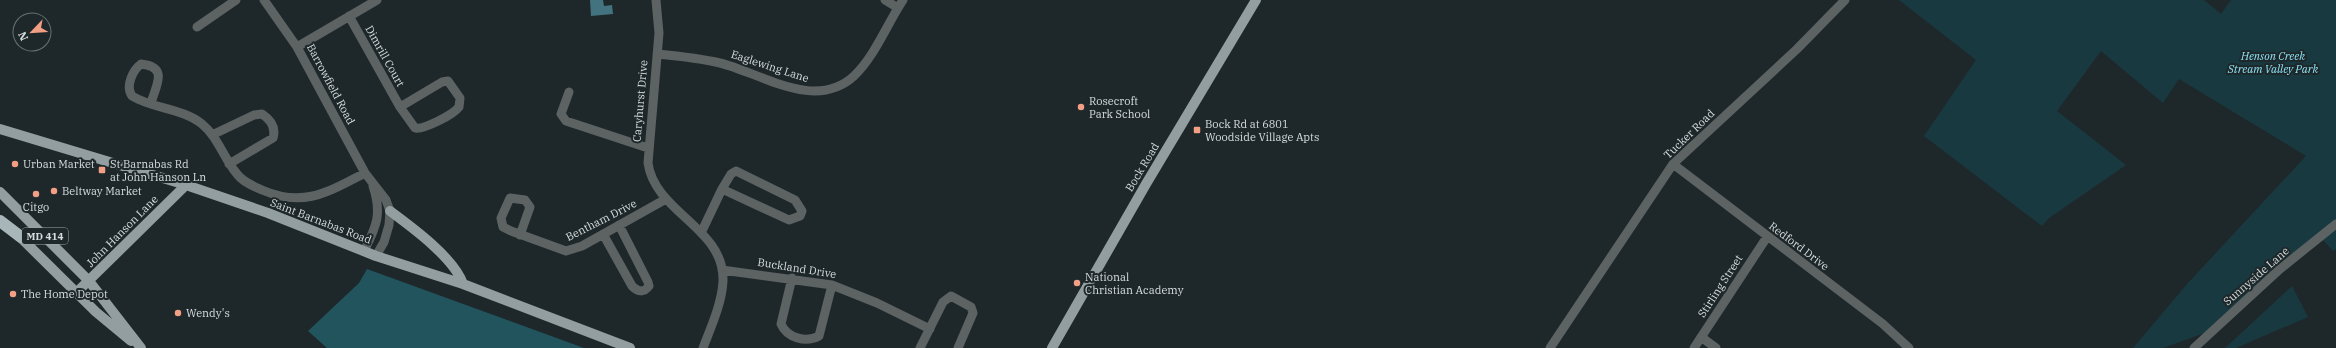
<svg xmlns="http://www.w3.org/2000/svg" width="2336" height="348" font-family="'IBM Plex Serif',serif">
<style>
.green{fill:#193940}
.forest{fill:#22545e}
.water{fill:#42737e}
.lines{fill:none;stroke-linecap:round;stroke-linejoin:round}
.minor{stroke:#5d6263;stroke-width:9}
.major{stroke:#939ea0;stroke-width:10}
.highway{stroke:#a9b6b9;stroke-width:12}
.poi-dot{fill:#f39f85;stroke:#1e282a;stroke-width:1.5}
.labels{text-anchor:middle;dominant-baseline:central;stroke-width:4;stroke-linejoin:round;paint-order:stroke}
.shield{fill:#1e282a;stroke:#a0a7a9;stroke-width:1}
.shield-label{font-size:10px;font-weight:bold;fill:#d7dddf}
.street-label{font-size:11px;fill:#d7dddf;stroke:#1e282a}
.park-label{font-size:11px;font-style:italic;fill:#8ee3f6;stroke:#1e282a}
.poi-label{font-size:11px;fill:#d7dddf;stroke:#1e282a;text-anchor:start}
</style>
<rect width="100%" height="100%" fill="#1e282a"/>
<!-- green -->
<path class="green" d="M1899,0H2204L2221,14L2231,0H2336V249L2333,251L2322,239L2221,327L2163,348H2133L2187,284L2306,156L2179,79L2163,103L2101,51L2057,111L2126,165L2049,218L2042,226L1924,136L1976,60Z
M2292,286L2308,317L2236,348H2225Z"/>
<!-- forest -->
<path class="forest" d="M367,269L584,348H327L308,331L359,283Z"/>
<!-- water -->
<path class="water" d="M590,0H603L604,6L612,5L613,14L591,16Z"/>
<g class="lines">
<!-- minor -->
<path class="minor" d="M264,0L297,47L365,173L386,200L390,211L389,225L384,242L376,256
M656,0L659,33L648,163C655,213 725,228 723,281C722,303 711,327 703,348
M885,0L898,8
M349,16L400,107
M197,27L236,0
M297,47L377,0
M657,54C678,56 699,58 720,63C761,73 815,112 854,76C875,56 887,24 903,0
M448,81L460,98L459,107C453,115 423,130 415,128L400,107L442,82Z
M569,92L561,114L566,121L648,148
M151,103C156,85 169,67 141,64C133,70 125,86 132,96C153,109 182,108 202,124C218,137 224,159 237,174C243,182 253,186 262,190C304,208 328,192 365,173
M212,135L254,115L262,114C271,120 276,128 273,138L229,164
M1673,164L1883,324L1909,348
M736,171L795,200L802,211L800,216L789,220L722,189L731,174Z
M701,233L722,189
M603,234L632,286C638,292 644,293 649,286L648,282L619,225
M520,235L530,207L525,200L510,198L501,218L503,227L511,231L566,251L582,246L666,199
M364,251C377,226 382,213 373,186
M722,270L832,285L877,303L930,329
M792,278L781,324C787,338 806,343 819,336L832,285
M1701,337L1716,348
M920,348L943,302L951,296L971,307L973,313L958,348
M1550,348L1673,164L1797,49L1845,0
M1694,348L1767,237
M2194,348L2280,269L2336,224"/>
<!-- major -->
<path class="major" d="M0,129L186,185L268,213L376,256L463,284L630,348
M0,192L89,281L141,348
M390,211C413,228 454,258 463,284
M16,233L96,312L131,341
M76,293L186,185
M1052,348L1146,184L1256,0"/>
<!-- highway -->
<path class="highway" d="M0,221L21,237"/>
</g>
<!-- markers -->
<g class="poi-dot">
<circle cx="1081" cy="107" r="4"/>
<rect x="1193" y="126" width="8" height="8" rx="2"/>
<circle cx="15" cy="164" r="4"/>
<rect x="98" y="166" width="8" height="8" rx="2"/>
<circle cx="54" cy="191" r="4"/>
<circle cx="36" cy="194" r="4"/>
<circle cx="1077" cy="283" r="4"/>
<circle cx="13" cy="294" r="4"/>
<circle cx="178" cy="313" r="4"/>
</g>
<g class="labels">
<!-- shield labels -->
<rect class="shield" x="22" y="228" width="46" height="16" rx="3"/>
<g class="shield-label">
<text x="45" y="236">MD 414</text>
</g>
<!-- street labels -->
<g class="street-label">
<text transform="translate(385 56) rotate(61)">Dimrill Court</text>
<text transform="translate(770 66) rotate(18)">Eaglewing Lane</text>
<text transform="translate(331 84) rotate(62)">Barrowfield Road</text>
<text transform="translate(640 101) rotate(-85)">Caryhurst Drive</text>
<text transform="translate(1689 134) rotate(-44)">Tucker Road</text>
<text transform="translate(1142 167) rotate(-59)">Bock Road</text>
<text transform="translate(601 220) rotate(-27)">Bentham Drive</text>
<text transform="translate(321 221) rotate(21)">Saint Barnabas Road</text>
<text transform="translate(122 231) rotate(-45)">John Hanson Lane</text>
<text transform="translate(1799 246) rotate(37)">Redford Drive</text>
<text transform="translate(797 268) rotate(9)">Buckland Drive</text>
<text transform="translate(2256 276) rotate(-41)">Sunnyside Lane</text>
<text transform="translate(1720 286) rotate(-57)">Stirling Street</text>
</g>
<!-- park labels -->
<g class="park-label">
<text x="2273" y="56">Henson Creek<tspan x="2273" dy="13">Stream Valley Park</tspan></text>
</g>
<!-- poi labels -->
<g class="poi-label">
<text x="1089" y="101">Rosecroft<tspan x="1089" dy="13">Park School</tspan></text>
<text x="1205" y="124">Bock Rd at 6801<tspan x="1205" dy="13">Woodside Village Apts</tspan></text>
<text x="23" y="164">Urban Market</text>
<text x="110" y="164">St Barnabas Rd<tspan x="110" dy="13">at John Hanson Ln</tspan></text>
<text x="62" y="191">Beltway Market</text>
<text x="36" y="207" text-anchor="middle">Citgo</text>
<text x="1085" y="277">National<tspan x="1085" dy="13">Christian Academy</tspan></text>
<text x="21" y="294">The Home Depot</text>
<text x="186" y="313">Wendy's</text>
</g>
</g>
<!-- north arrow -->
<g transform="translate(32 32) rotate(245)"><circle r="19" fill="#1e282a" stroke="#687072"/>
<path d="M0-3L7 15L0 10L-7 15Z" fill="#f39f85"/>
<text y="-6" font-size="11" font-weight="bold" text-anchor="middle" fill="#d7dddf">N</text>
</g>
</svg>
